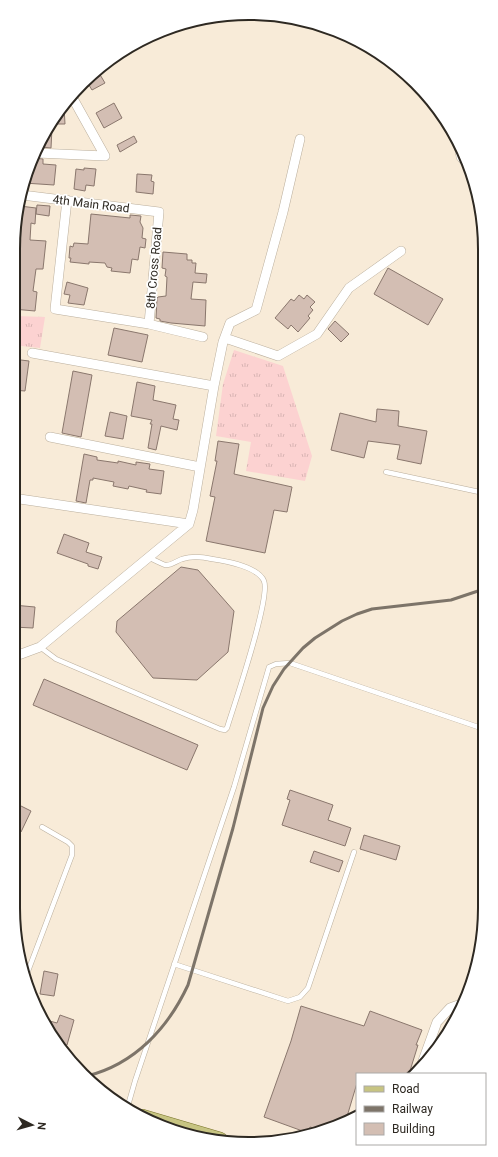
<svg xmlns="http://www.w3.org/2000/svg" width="498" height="1157" font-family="Roboto,sans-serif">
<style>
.grass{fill:url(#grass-tufts)}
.building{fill:#d3beb3;stroke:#8a776d}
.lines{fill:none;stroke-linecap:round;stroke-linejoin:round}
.service-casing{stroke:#bbaf9d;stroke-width:5.5}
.minor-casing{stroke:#bbaf9d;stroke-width:10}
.primary-casing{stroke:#79742a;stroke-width:16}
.service{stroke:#fff;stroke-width:4.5}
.minor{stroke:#fff;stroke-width:9}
.primary{stroke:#c7c482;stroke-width:15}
.rail{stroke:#7d7469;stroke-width:3}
.labels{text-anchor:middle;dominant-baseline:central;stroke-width:3.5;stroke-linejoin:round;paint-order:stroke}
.street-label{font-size:12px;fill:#2e2922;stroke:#fff}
.rim{fill:none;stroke:#2e2922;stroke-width:2}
</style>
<defs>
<pattern id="grass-tufts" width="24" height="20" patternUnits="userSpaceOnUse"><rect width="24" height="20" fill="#fcd2d1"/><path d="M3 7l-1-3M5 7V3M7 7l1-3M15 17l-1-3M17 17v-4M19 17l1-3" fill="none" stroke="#d8b4b3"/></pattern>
</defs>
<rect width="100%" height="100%" fill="#f8ebd8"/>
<!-- grass -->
<path class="grass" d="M16,316L45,317L40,348L13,345Z
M234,350L283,366L312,456L305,481L246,471L251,442L216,436L223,384Z"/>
<!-- building -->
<path class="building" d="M99,73L105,83L92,90L87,82Z
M114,103L122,118L104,128L96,113Z
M64,107L65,124H54Z
M52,128L51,148L41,147L46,138Z
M134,136L137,142L120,152L117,145Z
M34,158L43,159V164L56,165L54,185L24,183L26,173Z
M84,168L96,169L94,186L86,185L85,191L74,189L76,169L84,170Z
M137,174L152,175L151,181L154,182L153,194L136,192Z
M37,205L50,206L49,216L36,214Z
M20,206L36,208L35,224L31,223L30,240L46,241L43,269H36L33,291L37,292L35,311L13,309V249Z
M91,214L130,218V215L141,216L140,222L143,228L142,238L146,239L145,248L140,247L138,260L132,259L130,273L111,271L112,268L107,267L105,263L89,262V264L70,262L71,258H69L70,246L73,247L74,243L88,244Z
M163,252L187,254V260H192V263H196L195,273L207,274L206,283L193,282L191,299L206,300L205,326L171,323L160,321V319L156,318L157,298L158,297L166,296L167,277L165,276L166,269L162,268Z
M388,268L443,299L428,325L374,294Z
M67,282L88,288L84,305L68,303L70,295L64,294Z
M299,295L304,299L307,295L315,302L310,307L313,310L308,316L310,318L298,332L291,325L288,329L275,318L291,299L294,301Z
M335,321L349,334L341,342L328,329Z
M114,328L148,335L142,362L108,355Z
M13,359L29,361L25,391L13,390Z
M73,371L92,375L81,437L62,433Z
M137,382L155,386L153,400L176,405L173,419L179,420L177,430L161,426L156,450L148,448L152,424H150L152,420L131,416Z
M377,409L399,411L398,426L427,431L421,464L397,459L400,445L368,441L364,458L331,450L340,413L376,422Z
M110,412L127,416L123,439L105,436Z
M218,441L239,444L234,474L292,487L287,512L274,510L265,553L206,541L215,497L210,496L217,461H215Z
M84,454L97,457V460L118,463V461L136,465V462L150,464L149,469L164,471L161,494L146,492L147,490L129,486L128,489L113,486L114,482L93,478V480H90L86,503L76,501Z
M64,534L89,543L86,552L102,557L98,569L88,566V564L57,553Z
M181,567L198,570L234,611L228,652L197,680L153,678L116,632L117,621Z
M13,605L35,607L33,628L13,627Z
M44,679L198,745L187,770L33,705Z
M290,790L333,805L328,820L351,828L345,846L282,825L290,800L287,799Z
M13,802L31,811L21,832L13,829Z
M364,835L400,846L396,860L360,849Z
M314,851L343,861L339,872L310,862Z
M44,971L58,974L54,996L40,994Z
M301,1006L364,1026L370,1011L422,1030L416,1045H418L409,1074H357V1083L346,1120L320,1130L310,1127L308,1133L264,1117L291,1041Z
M60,1015L74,1020L67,1045L60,1044L46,1020L57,1023Z"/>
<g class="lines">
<!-- service casing -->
<g class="service-casing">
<path id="service" d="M455,138L459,158L471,172
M386,472L484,493
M40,647L56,659L220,729L225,730L227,728C234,705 271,598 264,581C258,567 226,561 212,559C203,557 192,556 182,559C176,561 171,566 165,565C160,563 154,560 148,557
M174,964L288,1001L300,997L308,988L354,852
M25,979L72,855V846L68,842L42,827
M127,1109L135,1081L234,787L269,667L276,664L290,663L484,729"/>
</g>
<!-- minor casing -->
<g class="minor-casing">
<path id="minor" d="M71,95L105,156
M37,153L105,156
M22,195L159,212L149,324
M67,200L55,309L149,324L203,337
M225,338L278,356L317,334L349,288L401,251
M32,353L214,386
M50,437L200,467
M13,498L189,524
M13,657L40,647L189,524L193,510L214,386L223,342L230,323L256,310L283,212L300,139
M420,1069L437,1022L450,1008L461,1004"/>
</g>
<!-- primary casing -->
<g class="primary-casing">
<path id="primary" d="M142,1117L220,1140"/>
</g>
<!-- service -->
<use href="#service" class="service"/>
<!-- minor -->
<use href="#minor" class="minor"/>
<!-- primary -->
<use href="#primary" class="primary"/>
<!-- rail -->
<path class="rail" d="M87,1076C135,1064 168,1028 188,985L233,828L263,708L273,686L284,669L303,648L315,638L342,621L357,614L372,609L451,600L484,589"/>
</g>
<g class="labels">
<!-- street labels -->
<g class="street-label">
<text transform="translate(91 204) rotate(7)">4th Main Road</text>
<text transform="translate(154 268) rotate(-85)">8th Cross Road</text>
</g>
</g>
<!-- crop -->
<path d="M0 0H498V1157H0ZM249 20H249A229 229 0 0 1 478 249V908A229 229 0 0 1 249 1137H249A229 229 0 0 1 20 908V249A229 229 0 0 1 249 20Z" fill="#fff" fill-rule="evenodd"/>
<path class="rim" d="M249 20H249A229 229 0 0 1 478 249V908A229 229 0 0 1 249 1137H249A229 229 0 0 1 20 908V249A229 229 0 0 1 249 20Z"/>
<!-- legend -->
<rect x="356" y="1073" width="130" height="72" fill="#ffffff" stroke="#aba9a7"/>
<rect x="364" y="1086" width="20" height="6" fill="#c7c482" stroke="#aba9a7"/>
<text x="392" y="1093" font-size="12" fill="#2e2922">Road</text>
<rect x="364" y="1106" width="20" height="6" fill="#7d7469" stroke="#aba9a7"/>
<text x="392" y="1113" font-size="12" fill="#2e2922">Railway</text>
<rect x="364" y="1123" width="20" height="12" fill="#d3beb3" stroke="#aba9a7"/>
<text x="392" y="1133" font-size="12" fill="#2e2922">Building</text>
<!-- north arrow -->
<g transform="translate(32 1125) rotate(96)" stroke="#ffffff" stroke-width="3" paint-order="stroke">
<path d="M0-3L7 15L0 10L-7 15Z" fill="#2e2922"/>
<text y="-6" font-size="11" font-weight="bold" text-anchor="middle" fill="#2e2922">N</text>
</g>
</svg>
